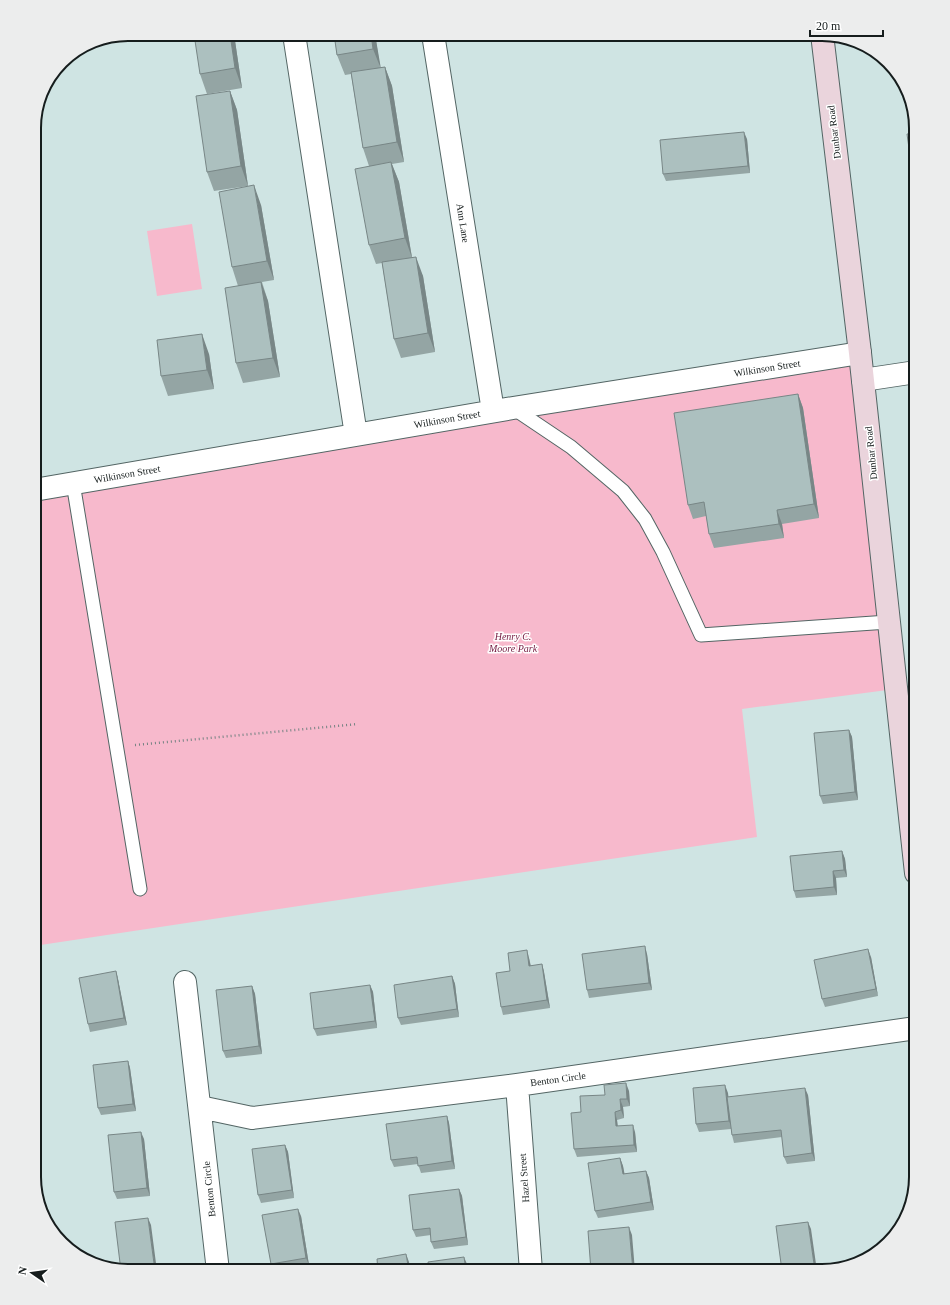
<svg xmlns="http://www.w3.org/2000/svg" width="950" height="1305" font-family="Georgia,serif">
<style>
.green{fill:#f7b9cc}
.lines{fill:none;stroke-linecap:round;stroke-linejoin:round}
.lane-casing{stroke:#536564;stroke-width:15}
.street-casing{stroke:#536564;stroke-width:24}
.secondary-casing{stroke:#536564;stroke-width:24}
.path{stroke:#748282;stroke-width:2.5;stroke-dasharray:1 3;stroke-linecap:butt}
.lane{stroke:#fff;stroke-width:13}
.street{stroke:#fff;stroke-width:22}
.secondary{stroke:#ead4dc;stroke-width:22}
.wall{fill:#94a5a4}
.shaded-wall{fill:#788686}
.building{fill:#acc0bf;stroke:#788686}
.labels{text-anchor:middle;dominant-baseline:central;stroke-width:3;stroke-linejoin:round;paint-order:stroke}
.street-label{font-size:10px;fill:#161d1d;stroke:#fff}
.park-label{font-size:10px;font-style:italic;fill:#741b41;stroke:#fff}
.rim{fill:none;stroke:#161d1d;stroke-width:2}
</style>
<rect width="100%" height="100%" fill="#cfe4e3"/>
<!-- green -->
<path class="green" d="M192,224L202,289L157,296L147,231Z
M860,353L895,689L742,709L757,837L34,946V490Z"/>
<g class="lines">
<!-- lane casing -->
<g class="lane-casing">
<path id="lane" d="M513,408L571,447L623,491L645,519L663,552L701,635L888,622
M73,483L140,889"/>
</g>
<!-- street casing -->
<g class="street-casing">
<path id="street" d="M294,34L356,435
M433,34L493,411
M863,380L916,372
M34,490L513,408L860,353
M185,982L218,1271
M517,1085L531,1271
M200,1107L252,1118L517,1085L916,1028"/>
</g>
<!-- secondary casing -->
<g class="secondary-casing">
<path id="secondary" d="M822,34L860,353L916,873"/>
</g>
<!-- path -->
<path class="path" d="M135,745L358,724"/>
<!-- lane -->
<use href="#lane" class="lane"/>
<!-- street -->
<use href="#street" class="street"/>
<!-- secondary -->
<use href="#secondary" class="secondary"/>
</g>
<!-- wall -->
<path class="wall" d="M234,34L242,88L207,94L200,74Z
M334,34H375L380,67H385L392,86L404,162L392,164L399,182L412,257L423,276L435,352L401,358L394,339L382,263L376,264L369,245V166L363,148L351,74L345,75L337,55Z
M230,91L237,110L248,186L214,191L207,172Z
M916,133V177L915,178L912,170Z
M747,139L750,173L666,181L663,174Z
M261,205L274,280L262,282L268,301L280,377L243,383L236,363L238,286L232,267Z
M209,354L214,389L168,396L161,376Z
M798,394L803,408L819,518L782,524L784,538L714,548L709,534L706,516L693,519L688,505Z
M849,730L852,737L858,800L823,804L820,796Z
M842,851L845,859L847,877L836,878L837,895L796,898L794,891Z
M647,954L652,990L589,998L587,990Z
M871,957L878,996L825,1007L822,999Z
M529,958L531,966L542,964L544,972L550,1008L503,1015L501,1007L510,971Z
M116,971L118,979L127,1025L90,1032L88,1024Z
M452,976L455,984L459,1017L401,1025L398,1018Z
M370,985L373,992L377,1028L317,1036L314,1029Z
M252,986L255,994L262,1054L226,1058L223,1051Z
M128,1061L130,1068L136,1111L101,1115L98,1108Z
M629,1091L630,1106L623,1107L624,1118L617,1120L618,1126L635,1132L637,1152L577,1157L574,1149L581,1112L605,1095Z
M728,1093V1097L808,1095L815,1161L787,1164L784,1157L782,1137L734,1143L732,1135L731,1129L699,1132L696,1124Z
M447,1116L449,1123L455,1169L421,1173L418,1164L394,1167L391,1160Z
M144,1139L150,1196L117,1199L114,1192Z
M285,1145L288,1152L294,1198L261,1203L258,1195Z
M620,1158L623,1166L624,1174L646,1171L649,1178L654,1210L598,1218L595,1211Z
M459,1189L462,1196L468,1245L434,1249L431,1242V1235L416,1237L413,1230Z
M301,1216L309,1265L273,1271L271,1264Z"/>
<!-- shaded-wall -->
<path class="shaded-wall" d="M230,34H234L242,88L235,68Z
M371,34H375L381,69L373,49Z
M385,67L392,86L404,162L397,142Z
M230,91L237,110L248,186L241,166Z
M744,132L747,139L750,173L748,166Z
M391,162L399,182L412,258L405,238Z
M254,185L261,205L274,280L267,261Z
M416,257L423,276L435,352L428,333Z
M261,282L268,301L280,377L273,358Z
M202,334L209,354L214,389L207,370Z
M798,394L803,408L819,518L814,504Z
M777,510L782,524L784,538L779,524Z
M849,730L852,737L858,800L855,792Z
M842,851L845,859L847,877L844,870Z
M833,871L836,878L837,895L834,887Z
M645,946L647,954L652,990L649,983Z
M868,949L871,957L878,996L876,989Z
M527,950L529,958L532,974L529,966Z
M542,964L544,972L550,1008L547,1000Z
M116,971L118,979L127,1025L124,1018Z
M452,976L455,984L459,1017L457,1009Z
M370,985L373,992L377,1028L375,1021Z
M252,986L255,994L262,1054L259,1046Z
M128,1061L130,1068L136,1111L133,1104Z
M626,1083L629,1091L630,1106L627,1099Z
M725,1085L728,1093L732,1128L729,1121Z
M805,1088L808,1095L815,1161L812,1153Z
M620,1099L623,1107L624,1118L621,1110Z
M615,1112L617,1120L618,1133L616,1126Z
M447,1116L449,1123L455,1169L452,1161Z
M633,1125L635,1132L637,1152L634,1145Z
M141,1132L144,1139L150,1196L147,1188Z
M285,1145L288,1152L294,1198L292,1190Z
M620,1158L623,1166L626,1181L623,1174Z
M646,1171L649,1178L654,1210L651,1202Z
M459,1189L462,1196L468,1245L466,1237Z
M298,1209L301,1216L309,1265L306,1258Z
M148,1218L151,1225L157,1271H155Z
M808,1222L811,1229L817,1271H815Z
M629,1227L632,1235L635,1271H633Z
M406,1254L409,1262L410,1271H409Z
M464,1257L467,1264V1271H466Z"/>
<!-- building -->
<path class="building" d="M194,34H230L235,68L200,74Z
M334,34H371L373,49L337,55Z
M385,67L397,142L363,148L351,72Z
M230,91L241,166L207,172L196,96Z
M744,132L748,166L663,174L660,140Z
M916,133V169L912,170L907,134Z
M391,162L405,238L369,245L355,169Z
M254,185L267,261L232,267L219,192Z
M914,206H916V224Z
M416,257L428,333L394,339L382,262Z
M261,282L273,358L236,363L225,288Z
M202,334L207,370L161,376L157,340Z
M798,394L814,504L777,510L779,524L709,534L704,502L688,505L674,413Z
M849,730L855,792L820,796L814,733Z
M842,851L844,870L833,871L834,887L794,891L790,856Z
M645,946L649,983L587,990L582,954Z
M868,949L876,989L822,999L814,960Z
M527,950L529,966L542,964L547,1000L501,1007L496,973L510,971L508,953Z
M116,971L124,1018L88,1024L79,978Z
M452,976L457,1009L398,1018L394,985Z
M370,985L375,1021L314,1029L310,993Z
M252,986L259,1046L223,1051L216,990Z
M128,1061L133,1104L98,1108L93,1065Z
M626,1083L627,1099H620L621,1110L615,1112L616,1126L633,1125L634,1145L574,1149L571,1113L581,1112L580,1096L605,1095L604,1085Z
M725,1085L729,1121L696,1124L693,1088Z
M805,1088L812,1153L784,1157L781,1130L732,1135L727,1097Z
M447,1116L452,1161L418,1166L417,1157L391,1160L386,1124Z
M141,1132L147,1188L114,1192L108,1135Z
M285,1145L292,1190L258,1195L252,1149Z
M620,1158L623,1174L646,1171L651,1202L595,1211L588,1163Z
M459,1189L466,1237L431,1242L430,1228L413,1230L409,1195Z
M298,1209L306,1258L271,1264L262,1215Z
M148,1218L155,1271H121L115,1222Z
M808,1222L815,1271H782L776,1226Z
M629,1227L633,1271H591L588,1231Z
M406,1254L409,1271H378L377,1259Z
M464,1257L466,1271H429L428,1262Z"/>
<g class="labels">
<!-- street labels -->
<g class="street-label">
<text transform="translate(834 132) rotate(-97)">Dunbar Road</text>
<text transform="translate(463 223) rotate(81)">Ann Lane</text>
<text transform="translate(767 368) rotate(-9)">Wilkinson Street</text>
<text transform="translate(447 419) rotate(-10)">Wilkinson Street</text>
<text transform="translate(871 453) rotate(-96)">Dunbar Road</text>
<text transform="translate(127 474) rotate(-10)">Wilkinson Street</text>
<text transform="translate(558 1079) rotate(-8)">Benton Circle</text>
<text transform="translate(524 1178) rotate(-94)">Hazel Street</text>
<text transform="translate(209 1189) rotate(-96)">Benton Circle</text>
</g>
<!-- park labels -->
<g class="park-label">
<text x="513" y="636">Henry C.<tspan x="513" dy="12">Moore Park</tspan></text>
</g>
</g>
<!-- crop -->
<path d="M0 0H950V1305H0ZM128 41H822A87 87 0 0 1 909 128V1177A87 87 0 0 1 822 1264H128A87 87 0 0 1 41 1177V128A87 87 0 0 1 128 41Z" fill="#eceded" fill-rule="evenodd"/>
<path class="rim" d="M128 41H822A87 87 0 0 1 909 128V1177A87 87 0 0 1 822 1264H128A87 87 0 0 1 41 1177V128A87 87 0 0 1 128 41Z"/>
<!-- north arrow -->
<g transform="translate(32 1273) rotate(283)" stroke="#ffffff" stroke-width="3" paint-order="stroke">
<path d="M0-3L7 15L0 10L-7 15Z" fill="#161d1d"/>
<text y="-6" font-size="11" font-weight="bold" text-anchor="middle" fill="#161d1d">N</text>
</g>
<!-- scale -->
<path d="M810 30v6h73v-6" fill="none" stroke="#161d1d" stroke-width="2"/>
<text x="816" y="30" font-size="12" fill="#161d1d" stroke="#ffffff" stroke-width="3" paint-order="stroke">20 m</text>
</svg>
